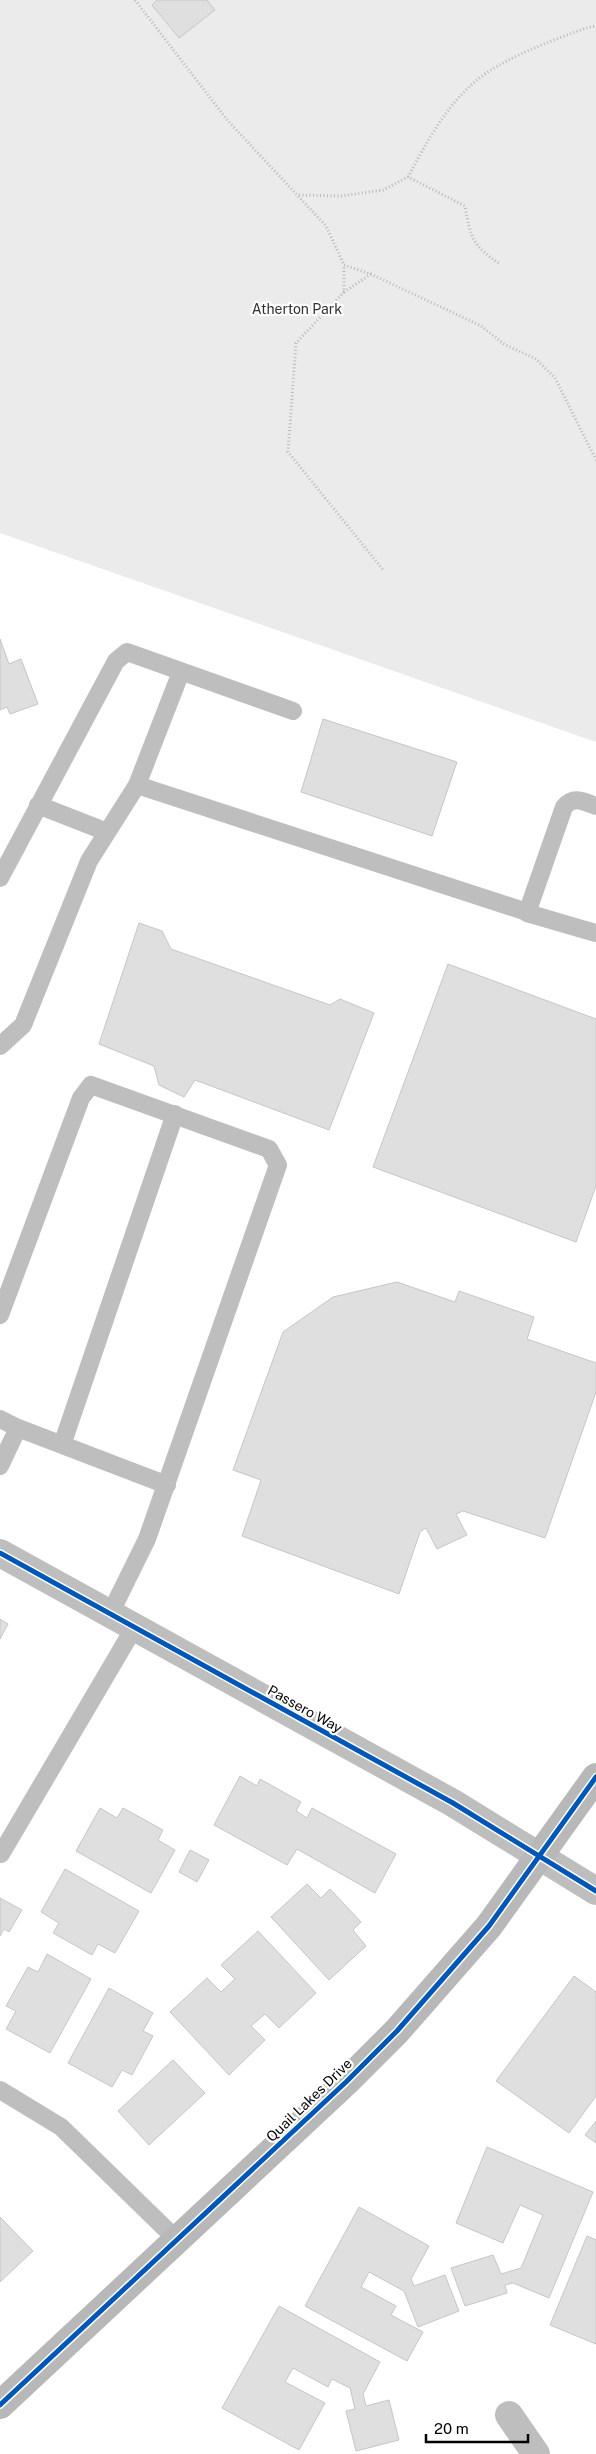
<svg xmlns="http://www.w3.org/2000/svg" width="596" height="2454" font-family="'Public Sans',sans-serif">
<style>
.green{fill:#ebebeb}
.building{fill:#dfdfdf;stroke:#c6c6c6}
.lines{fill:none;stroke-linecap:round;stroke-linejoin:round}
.path{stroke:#b9b9b9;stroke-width:3;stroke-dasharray:1 2.5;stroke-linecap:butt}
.service{stroke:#bebebe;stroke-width:18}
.minor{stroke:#bebebe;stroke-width:28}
.secondary{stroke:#b8b8b8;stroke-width:28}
.cycleway-casing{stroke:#fff;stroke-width:8}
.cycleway{stroke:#0057b8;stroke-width:5}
.labels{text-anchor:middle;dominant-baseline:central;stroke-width:4.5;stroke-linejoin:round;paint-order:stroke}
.park-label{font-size:14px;fill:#323232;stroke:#fff}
.street-label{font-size:14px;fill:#000;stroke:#fff}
</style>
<rect width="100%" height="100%" fill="#fff"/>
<!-- green -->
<path class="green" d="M0,0H596V742L0,533Z"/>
<!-- building -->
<path class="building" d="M157,0H207L215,10L179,38L152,5Z
M0,639L9,664L21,659L38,704L10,714L7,707L0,710Z
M323,719L457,762L432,836L301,792Z
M139,923L162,931L171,949L330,1005L340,999L374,1013L329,1130L195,1080L184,1097L159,1085L154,1066L99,1044Z
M448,964L596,1019V1186L576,1242L373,1167Z
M397,1282L455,1302L459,1291L534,1317L527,1339L596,1363V1392L545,1538L463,1511L456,1514L467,1535L437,1549L426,1528L420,1532L399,1594L242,1536L261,1480L233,1470L283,1332L333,1297Z
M0,1619L8,1624L0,1639Z
M240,1776L257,1786L260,1779L301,1802L296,1811L307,1818L312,1808L396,1854L375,1893L297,1849L287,1865L214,1825Z
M100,1808L117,1818L123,1808L163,1830L158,1840L175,1850L151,1893L76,1851Z
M190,1850L209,1860L197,1882L179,1872Z
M65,1869L139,1911L115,1953L98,1944L92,1955L53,1933L59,1923L41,1912Z
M307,1884L321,1898L330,1889L361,1922L353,1930L366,1946L329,1980L271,1917Z
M0,1898L22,1910L9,1932L4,1929L0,1936Z
M258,1931L316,1993L279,2028L265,2014L251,2026L265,2040L229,2075L170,2012L207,1978L221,1992L235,1979L221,1965Z
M47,1954L91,1979L50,2053L6,2029L16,2011L6,2006L28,1967L38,1972Z
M574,1976L596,1992V2096L569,2133L496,2081Z
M109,1988L153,2013L143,2031L153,2036L132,2075L122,2070L112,2087L68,2063Z
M173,2060L205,2093L149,2145L118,2111Z
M596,2121V2143L585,2135Z
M487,2147L593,2192L549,2298L513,2283L505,2285L507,2293L465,2306L451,2268L493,2255L501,2274L521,2268L543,2215L520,2205L503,2243L456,2223Z
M359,2207L429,2246L411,2279L414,2286L445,2275L459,2311L418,2327L404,2291L369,2272L361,2287L396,2306L391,2315L423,2332L407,2361L305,2306Z
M0,2217L33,2251L0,2282Z
M587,2236L596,2240V2344L550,2325Z
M279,2306L380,2362L363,2394L366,2406L389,2400L399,2440L356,2451L346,2411L355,2409L350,2388L332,2379L328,2387L293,2368L285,2382L325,2403L299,2450L222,2408Z"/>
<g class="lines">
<!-- path -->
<path class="path" d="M135,0L228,121L326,226L344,265
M408,177C429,138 452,94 491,70C522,51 556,39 589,27L596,26
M299,195L341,196L383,190L408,177L465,206C471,239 472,245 500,264
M371,274L344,292V265L371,274L481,326L504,344L536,359L555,378L596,460
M344,292L296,343L288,452L384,571"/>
<!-- service -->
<path class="service" d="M181,672L137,785L527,912
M38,805L107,832
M596,806C584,802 574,795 564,807L527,913L596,933
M0,878L116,661L127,652L293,711
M0,1046L23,1025L89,861L137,785
M0,1315L81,1098L91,1085L269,1149L278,1165L147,1539L110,1614
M0,1419L18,1428L167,1485
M62,1445L175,1114
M0,1466L18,1428
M1,1854L134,1628
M0,2090L61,2127L177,2240"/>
<!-- minor -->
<path class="minor" d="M0,1553L453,1803L596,1891
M509,2415L536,2454"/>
<!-- secondary -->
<path class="secondary" d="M0,2405L346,2082L397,2031L489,1926L596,1777"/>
<!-- cycleway casing -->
<g class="cycleway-casing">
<path id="cycleway" d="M0,1553L453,1803L596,1891
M0,2405L346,2082L397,2031L489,1926L596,1777"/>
</g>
<!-- cycleway -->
<use href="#cycleway" class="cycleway"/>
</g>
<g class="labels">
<!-- park labels -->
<g class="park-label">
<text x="297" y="309">Atherton Park</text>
</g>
<!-- street labels -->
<g class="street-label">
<text transform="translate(305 1709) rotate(29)">Passero Way</text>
<text transform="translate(309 2100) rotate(-44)">Quail Lakes Drive</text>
</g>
</g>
<!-- scale -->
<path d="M426 2434v8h102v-8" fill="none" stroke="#000000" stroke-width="2.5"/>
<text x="434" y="2434" font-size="15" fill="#000000" stroke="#ffffff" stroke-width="4" paint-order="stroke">20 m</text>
</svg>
